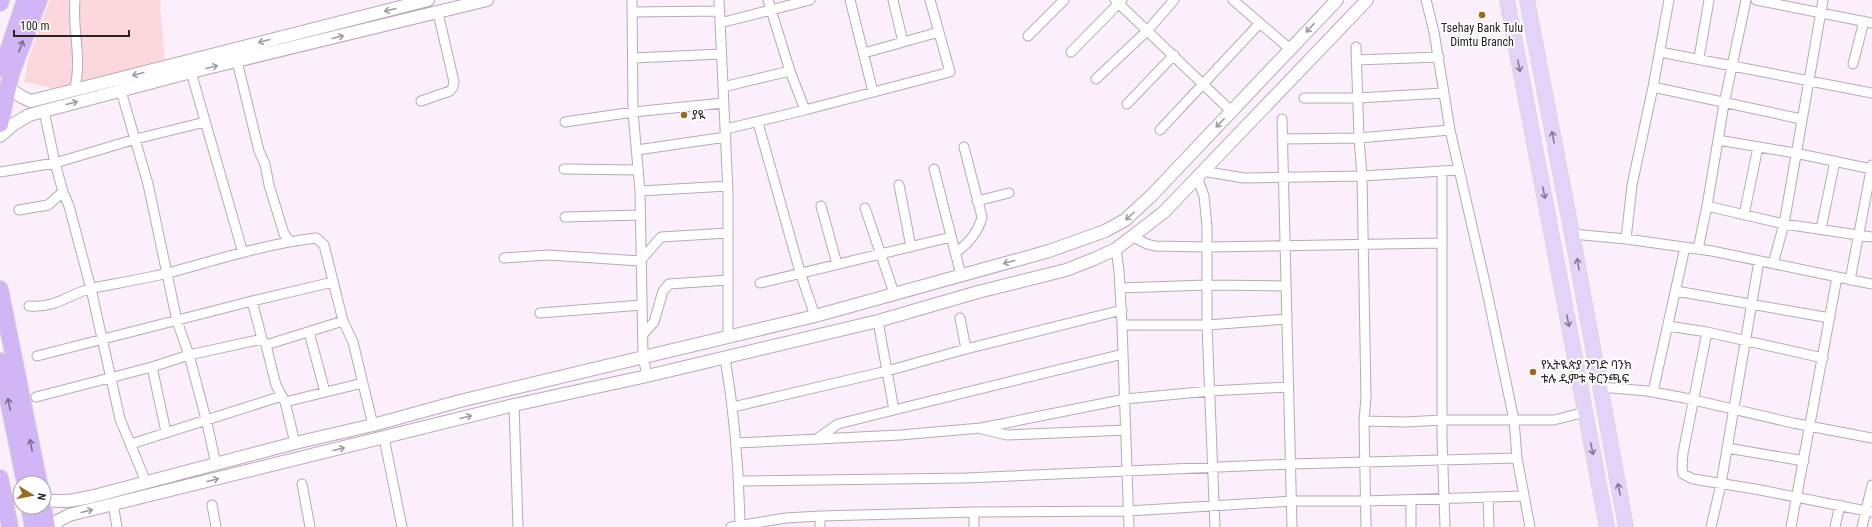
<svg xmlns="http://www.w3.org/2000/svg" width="1872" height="527" font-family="'Roboto Condensed','Noto Sans Ethiopic',sans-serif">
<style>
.green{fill:#fcd8dc}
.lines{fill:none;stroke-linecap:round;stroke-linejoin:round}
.street-casing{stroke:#b6aab6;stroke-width:11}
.secondary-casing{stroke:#b6aab6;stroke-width:14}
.primary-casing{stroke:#d8d7d8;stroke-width:16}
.highway-casing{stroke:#d8d7d8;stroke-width:18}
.street{stroke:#fff;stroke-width:9}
.secondary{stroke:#fff;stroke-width:12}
.primary{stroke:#e3d3f8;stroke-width:14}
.highway{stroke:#d1b5f4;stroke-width:16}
.oneway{stroke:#9e9c9e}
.oneway2{stroke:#7c6c8e}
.oneway3{stroke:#867b90}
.poi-dot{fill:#9b6a1e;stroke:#fff;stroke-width:1.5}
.labels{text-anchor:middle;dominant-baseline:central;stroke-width:4;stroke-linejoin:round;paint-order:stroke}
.poi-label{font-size:12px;fill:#282328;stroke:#fff;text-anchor:start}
</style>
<rect width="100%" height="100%" fill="#fceffc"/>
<!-- green -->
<path class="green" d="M50,0H161L160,6L165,61L52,88L24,82L28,59Z"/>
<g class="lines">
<!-- street casing -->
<g class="street-casing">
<path id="street" d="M632,0L633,112L640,191L643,356L647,376
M719,0L728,192V336
M768,0L790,71L805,110L950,72L930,0
M850,0L873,92
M893,0L903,42
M1115,0L1231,111
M1233,0L1290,49
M1426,0L1434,32L1450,130L1486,287L1514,420L1517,458L1530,527
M1669,0L1653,87L1801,119
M1756,0L1872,23
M632,12L720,11
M720,23L810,0
M1028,36L1064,0
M1356,47L1359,138L1362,176L1366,397L1364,421L1366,527
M1071,52L1122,0
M1660,52L1872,93
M864,53L939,32
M633,58L721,54
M1699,58L1709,0
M1356,60L1439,57
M237,61L259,151L265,164L269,185L284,234L289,240
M1853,64L1864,21
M191,72L243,253
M1096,79L1148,30L1174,0
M723,87L790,71
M74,91C83,58 72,33 75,0
M121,91L148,184L177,321L189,355L206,419L216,464
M1304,98H1358L1443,93
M421,101L450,91L453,87L454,82L438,13
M1127,104L1174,55
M44,111L55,163L63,192L69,206L91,289L120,419L146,482
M1282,119L1292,527
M565,122L633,112L724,103
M758,123L800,272L815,316
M726,129L805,110
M1160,130L1260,23
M1282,139L1359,138L1450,130
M1718,140L1795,153L1872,169
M637,150L726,137
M564,169L638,170
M934,169L961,275
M1202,171L1244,178L1362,176L1459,170
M1442,171V439L1445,527
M0,172L55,163L136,139L205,122
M1197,177L1204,196L1207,227V325L1215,527
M899,185L911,247
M640,191L728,186
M977,201L1009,193
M821,206L837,264
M1707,206L1784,224L1872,237
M865,208L894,293
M19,210L48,205L63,192
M1744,215L1758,147
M565,217L640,215
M1821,229L1835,161
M1572,234L1626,239L1712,251L1872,284
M1133,237L1147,244L1155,246L1207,247L1441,243
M1626,239L1632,185L1653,87
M1116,249L1119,271L1122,325L1129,527
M1698,249L1707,206L1724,104L1746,0
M955,253C968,244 978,233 982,217L964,147
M504,258L548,255L640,261L661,237L728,233
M1773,264L1784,224L1823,0
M1850,280L1872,165
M760,283L951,237
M1120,288L1207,285L1286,286
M1676,291L1830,318
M252,301L262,339L266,345L276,385L285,402L295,443
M29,306C59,308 67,294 93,288C118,283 143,279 168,273C217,260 265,244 316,238L324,245L343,321L353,342L373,425
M540,313L642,305
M960,318L966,349
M878,321L894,410L1123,354
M1122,325H1207L1287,319
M1668,326L1707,332L1823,358
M309,332L325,392
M1707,332L1683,453L1682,467L1683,474L1693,479L1755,489L1872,512
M643,334L654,322L663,291L669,284L728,280
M266,345L343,321
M37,356L252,301L333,282
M725,358C735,416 739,468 740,527
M152,367L166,432
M1600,387L1647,391L1685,398L1793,423L1872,438
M1653,392L1685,247
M36,397L152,367L189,355L262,339
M285,402L363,383
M514,405L518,527
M733,407L887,371L966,349L1122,310
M1364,421L1406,422L1442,420H1554L1585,412
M982,429L1007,435L1126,430
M384,438L402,527
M818,438L838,424L894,410
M736,443L900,435L981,428L1125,399L1210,391L1288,387
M131,444L282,396
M1727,448L1804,461
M739,481L966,478L1291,464L1517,458
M302,484L310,527
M1488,497L1489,527
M1411,500V527
M113,504L117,527
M212,505L216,527
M974,512V527
M731,527L786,518L820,516L974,512L1128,511L1293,501H1365L1524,496
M820,527V516
M1711,527L1721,484L1759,261
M1791,527L1837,277
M1835,527L1840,505
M1862,527L1872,485"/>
</g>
<!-- secondary casing -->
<g class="secondary-casing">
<path id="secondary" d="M7,87L22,97L31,101L428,0
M0,136L14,124L29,115L191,72L487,0
M44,499C63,504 80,499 98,495L295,443L373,425L460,401L815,316L1049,251L1105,231L1125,220L1152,195L1337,0
M52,527L58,521L69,515L514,405L647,376L878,321L978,292L1066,270L1094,259L1116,249L1164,212L1367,0"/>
</g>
<!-- primary casing -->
<g class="primary-casing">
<path id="primary" d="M1507,0L1607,527
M1527,0L1572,234L1626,527"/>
</g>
<!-- highway casing -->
<g class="highway-casing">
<path id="highway" d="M0,3L1,0
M2,69L25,0
M0,124L11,74L39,0
M0,289L39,483
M0,361L25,483
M0,478L10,527
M29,507L33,527
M43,507L47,527"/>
</g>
<!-- street -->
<use href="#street" class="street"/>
<!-- secondary -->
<use href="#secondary" class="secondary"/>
<!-- primary -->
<use href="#primary" class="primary"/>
<!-- highway -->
<use href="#highway" class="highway"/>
</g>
<!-- one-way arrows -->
<defs><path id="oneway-shaft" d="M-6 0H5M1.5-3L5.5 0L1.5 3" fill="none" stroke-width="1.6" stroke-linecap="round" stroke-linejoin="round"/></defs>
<g class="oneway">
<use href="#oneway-shaft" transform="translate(390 10) rotate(166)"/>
<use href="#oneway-shaft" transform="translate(1310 28) rotate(133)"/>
<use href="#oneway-shaft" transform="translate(338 37) rotate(-14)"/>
<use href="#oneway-shaft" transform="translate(264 41) rotate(165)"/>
<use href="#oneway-shaft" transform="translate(212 67) rotate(-14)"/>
<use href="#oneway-shaft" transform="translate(138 74) rotate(165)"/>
<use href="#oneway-shaft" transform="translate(72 103) rotate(-15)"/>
<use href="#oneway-shaft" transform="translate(1220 123) rotate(134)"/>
<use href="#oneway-shaft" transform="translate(1130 216) rotate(138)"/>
<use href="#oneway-shaft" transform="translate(1009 262) rotate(165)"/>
<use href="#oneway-shaft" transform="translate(466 417) rotate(-14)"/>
<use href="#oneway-shaft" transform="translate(339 449) rotate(-14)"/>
<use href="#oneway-shaft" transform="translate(213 480) rotate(-14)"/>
<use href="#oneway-shaft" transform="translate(87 511) rotate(-14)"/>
</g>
<g class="oneway2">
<use href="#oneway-shaft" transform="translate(21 46) rotate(-69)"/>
<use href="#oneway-shaft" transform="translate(9 404) rotate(-102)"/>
<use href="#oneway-shaft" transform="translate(31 445) rotate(-101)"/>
</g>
<g class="oneway3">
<use href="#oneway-shaft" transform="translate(1519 66) rotate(79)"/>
<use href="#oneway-shaft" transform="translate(1553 137) rotate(-101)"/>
<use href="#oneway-shaft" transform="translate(1544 193) rotate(79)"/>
<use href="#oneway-shaft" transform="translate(1578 264) rotate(-100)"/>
<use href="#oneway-shaft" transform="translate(1568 321) rotate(79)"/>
<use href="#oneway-shaft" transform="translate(1592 449) rotate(78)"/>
<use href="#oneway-shaft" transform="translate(1619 489) rotate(-101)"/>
</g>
<!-- markers -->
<g class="poi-dot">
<circle cx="1482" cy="15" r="4"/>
<circle cx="684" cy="115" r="4"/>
<circle cx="1533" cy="372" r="4"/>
</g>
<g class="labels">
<!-- poi labels -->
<g class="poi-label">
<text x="1482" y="28" text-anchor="middle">Tsehay Bank Tulu<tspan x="1482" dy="14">Dimtu Branch</tspan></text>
<text x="692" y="115">ያዪ</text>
<text x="1541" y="365">የኢትዪጵያ ንግድ ባንክ<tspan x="1541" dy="14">ቱሉ ዲምቱ ቅርንጫፍ</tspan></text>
</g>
</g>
<!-- north arrow -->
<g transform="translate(32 495) rotate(100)"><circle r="19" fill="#ffffff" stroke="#a9a7a9"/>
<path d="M0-3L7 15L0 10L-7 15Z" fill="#9b6a1e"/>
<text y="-6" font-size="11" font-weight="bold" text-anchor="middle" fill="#282328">N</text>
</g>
<!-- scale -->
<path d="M14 30v6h115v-6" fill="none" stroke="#282328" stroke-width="2"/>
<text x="20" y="30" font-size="12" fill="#282328" stroke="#ffffff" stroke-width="3" paint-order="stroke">100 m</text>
</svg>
